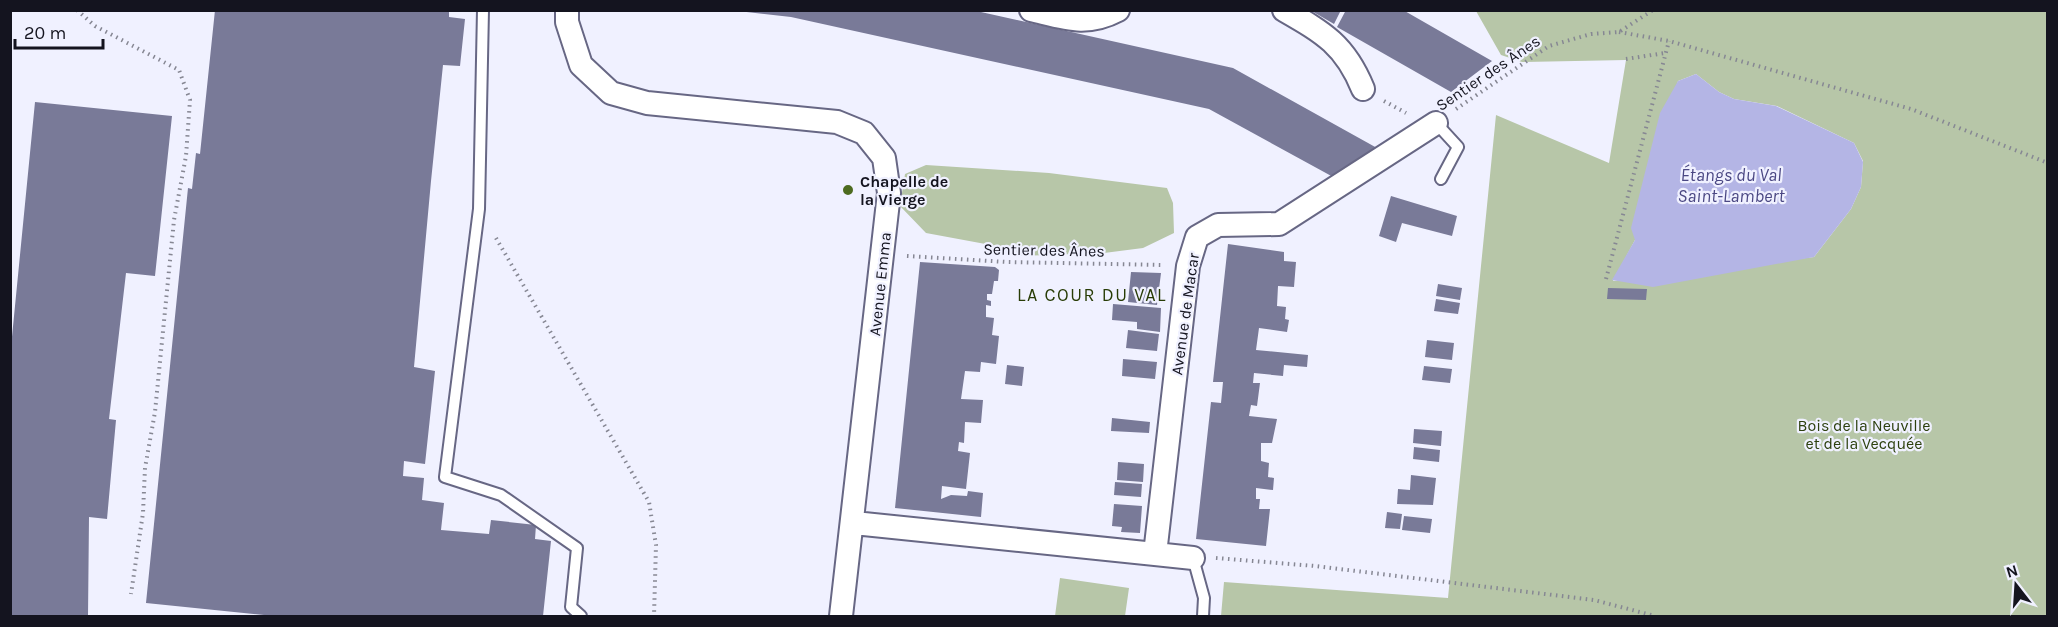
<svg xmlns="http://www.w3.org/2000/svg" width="2058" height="627" font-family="Karla,sans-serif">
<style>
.green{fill:#b7c6a8;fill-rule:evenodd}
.water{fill:#b4b5e5}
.building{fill:#797a98}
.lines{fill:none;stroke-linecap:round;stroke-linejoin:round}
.service-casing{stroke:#676784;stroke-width:14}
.minor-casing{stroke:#676784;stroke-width:26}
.path{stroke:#868793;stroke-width:4;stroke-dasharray:1.5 4.5;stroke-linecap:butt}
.service{stroke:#fff;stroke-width:10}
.minor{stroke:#fff;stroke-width:22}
.poi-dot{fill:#4d6b20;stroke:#f0f1ff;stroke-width:2}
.labels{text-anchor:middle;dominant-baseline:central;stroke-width:4.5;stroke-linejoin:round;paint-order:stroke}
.street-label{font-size:16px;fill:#14141f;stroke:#f0f1ff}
.poi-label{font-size:16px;font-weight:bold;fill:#14141f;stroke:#f0f1ff;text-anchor:start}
.park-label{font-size:16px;fill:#2d410f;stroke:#f0f1ff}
.water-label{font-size:18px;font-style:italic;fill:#4a4783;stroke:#f0f1ff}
.neighbourhood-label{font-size:18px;letter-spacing:1.5px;fill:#283c06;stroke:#f0f1ff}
</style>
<rect width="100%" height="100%" fill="#f0f1ff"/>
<!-- green -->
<path class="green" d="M1476,11H2047V616H1221L1224,582L1448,598L1496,115L1609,163L1626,60L1522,62L1501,55ZM1696,74L1719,92L1734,99L1777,106L1854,143L1863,161L1861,187L1851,209L1814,257L1613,281L1635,240L1678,81Z
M926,165L1049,173L1167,188L1173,203L1174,233L1143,248L1104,253L1019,256L1007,248L926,233L900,206L905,174Z
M1060,578L1129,588L1125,616H1055Z"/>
<!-- water -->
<path class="water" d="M1696,74L1719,92L1734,99L1776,106L1854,143L1863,162L1861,187L1851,209L1814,257L1653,287L1612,280L1635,240L1631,228L1660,113L1678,81Z"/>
<!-- building -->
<path class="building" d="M215,10H449V17L465,19L460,66L443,65L431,181L414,367L435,371L425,464L404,461L403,476L424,478L422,500L444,503L441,530L489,534L491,520L536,525L535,539L551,541L543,616H274L146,603L188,188L192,189L196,153L200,154Z
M729,10H972L1233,68L1377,148L1335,178L1209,109L791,17Z
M1310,10H1341L1334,24Z
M1346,10H1403L1492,61L1451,92L1337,27Z
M35,102L172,116L155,276L126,273L109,419L116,420L107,519L89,517L88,616H10V357Z
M1391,196L1457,216L1452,236L1402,223L1396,242L1379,236Z
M1228,244L1284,252V261L1296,262L1294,287L1278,286L1277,306L1286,307L1285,319L1289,320L1287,332L1259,328L1256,350L1308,355L1307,367L1284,365L1283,376L1254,373L1253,383H1260L1257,406L1251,405L1249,416L1277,419L1272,443H1261V461L1269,463L1268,477L1274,478L1273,490L1256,488V499H1260L1259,509H1270L1266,546L1196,539L1211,402L1221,403L1223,382H1213Z
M920,262L995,267L999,270L998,281H994L992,294H987V300L991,301V306L986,305V317L994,318L992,335L999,336L996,364L981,362L980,372L965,371L961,399L983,400L981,423L965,422L964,443L959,442L958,451L970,453L966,489L942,486L941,499L951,495L967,496L968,491L983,493L981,517L895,508Z
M1131,272L1161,273L1157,305L1128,302Z
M1438,284L1462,288L1460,300L1436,296Z
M1608,288L1647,289L1646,300L1607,299Z
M1436,299L1460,303L1458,314L1434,311Z
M1113,304L1161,308L1160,332L1137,329V322L1112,320Z
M1128,330L1159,334L1157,351L1126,348Z
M1427,340L1454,343L1452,360L1425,357Z
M1123,359L1157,362L1155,379L1122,376Z
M1007,365L1024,367L1022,386L1005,384Z
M1424,366L1452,369L1450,383L1422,380Z
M1112,418L1150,422L1149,433L1111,431Z
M1414,429L1442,431L1441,446L1413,443Z
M1414,447L1440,450L1439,462L1413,459Z
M1118,462L1144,464L1143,482L1117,480Z
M1411,475L1436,478L1433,505L1397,504L1398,489L1410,490Z
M1115,482L1142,484L1141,497L1114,495Z
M1114,504L1142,506L1140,533L1121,532L1122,527L1112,526Z
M1387,512L1402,514L1400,529L1385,528Z
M1404,516L1432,519L1430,533L1402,530Z"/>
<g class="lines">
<!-- service casing -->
<g class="service-casing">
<path id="service" d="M483,10L479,209L445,477L501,495L577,548L571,607L581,616
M1436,123L1458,147L1441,179
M1193,558L1204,598L1203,616"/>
</g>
<!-- minor casing -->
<g class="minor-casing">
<path id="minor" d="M567,10V22L581,65L611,93L647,103L837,122L864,133L884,158L889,193L841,616
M1031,10C1065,18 1086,27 1118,10
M1284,10C1324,33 1345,45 1363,89
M854,523L1155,554L1188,266L1197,237L1218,225L1279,224L1436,123
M1155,554L1193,558"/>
</g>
<!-- path -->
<path class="path" d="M77,10L95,26L179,70L190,100L186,156L174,220L155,412L145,468L143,513L131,594
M1619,32L1669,41L1911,109L2048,163
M1626,59L1665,53
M1384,101L1406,113
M1456,109L1549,46L1591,34L1619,32L1653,10
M496,238L649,502L656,545L654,616
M907,256L1007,262L1164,265
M1606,279L1669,41
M1216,558L1315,566L1594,600L1655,616"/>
<!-- service -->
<use href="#service" class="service"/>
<!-- minor -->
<use href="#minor" class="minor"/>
</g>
<!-- markers -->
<circle class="poi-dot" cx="848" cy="190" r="6"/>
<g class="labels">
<!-- street labels -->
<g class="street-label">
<text transform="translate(1488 73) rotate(-34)">Sentier des Ânes</text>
<text transform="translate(1044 250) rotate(1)">Sentier des Ânes</text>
<text transform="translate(880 284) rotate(-84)">Avenue Emma</text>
<text transform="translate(1185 314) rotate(-82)">Avenue de Macar</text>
</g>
<!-- poi labels -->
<g class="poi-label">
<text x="860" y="181">Chapelle de<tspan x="860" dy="18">la Vierge</tspan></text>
</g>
<!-- park labels -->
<g class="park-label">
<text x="1864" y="425">Bois de la Neuville<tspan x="1864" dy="18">et de la Vecquée</tspan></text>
</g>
<!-- water labels -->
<g class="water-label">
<text x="1731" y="175">Étangs du Val<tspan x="1731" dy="21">Saint-Lambert</tspan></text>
</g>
<!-- neighbourhood labels -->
<g class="neighbourhood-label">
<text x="1092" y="295">LA COUR DU VAL</text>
</g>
</g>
<!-- border -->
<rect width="2058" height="627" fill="none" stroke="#14141f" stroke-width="24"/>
<!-- north arrow -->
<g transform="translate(2016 585) rotate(343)" stroke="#f0f1ff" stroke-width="4.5" paint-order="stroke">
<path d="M0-4.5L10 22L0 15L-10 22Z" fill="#14141f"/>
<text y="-9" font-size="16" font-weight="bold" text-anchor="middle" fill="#14141f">N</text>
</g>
<!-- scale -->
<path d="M15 39v9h88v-9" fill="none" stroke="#14141f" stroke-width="3"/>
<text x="24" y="39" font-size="18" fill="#14141f" stroke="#f0f1ff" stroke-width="4.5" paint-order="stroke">20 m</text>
</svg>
